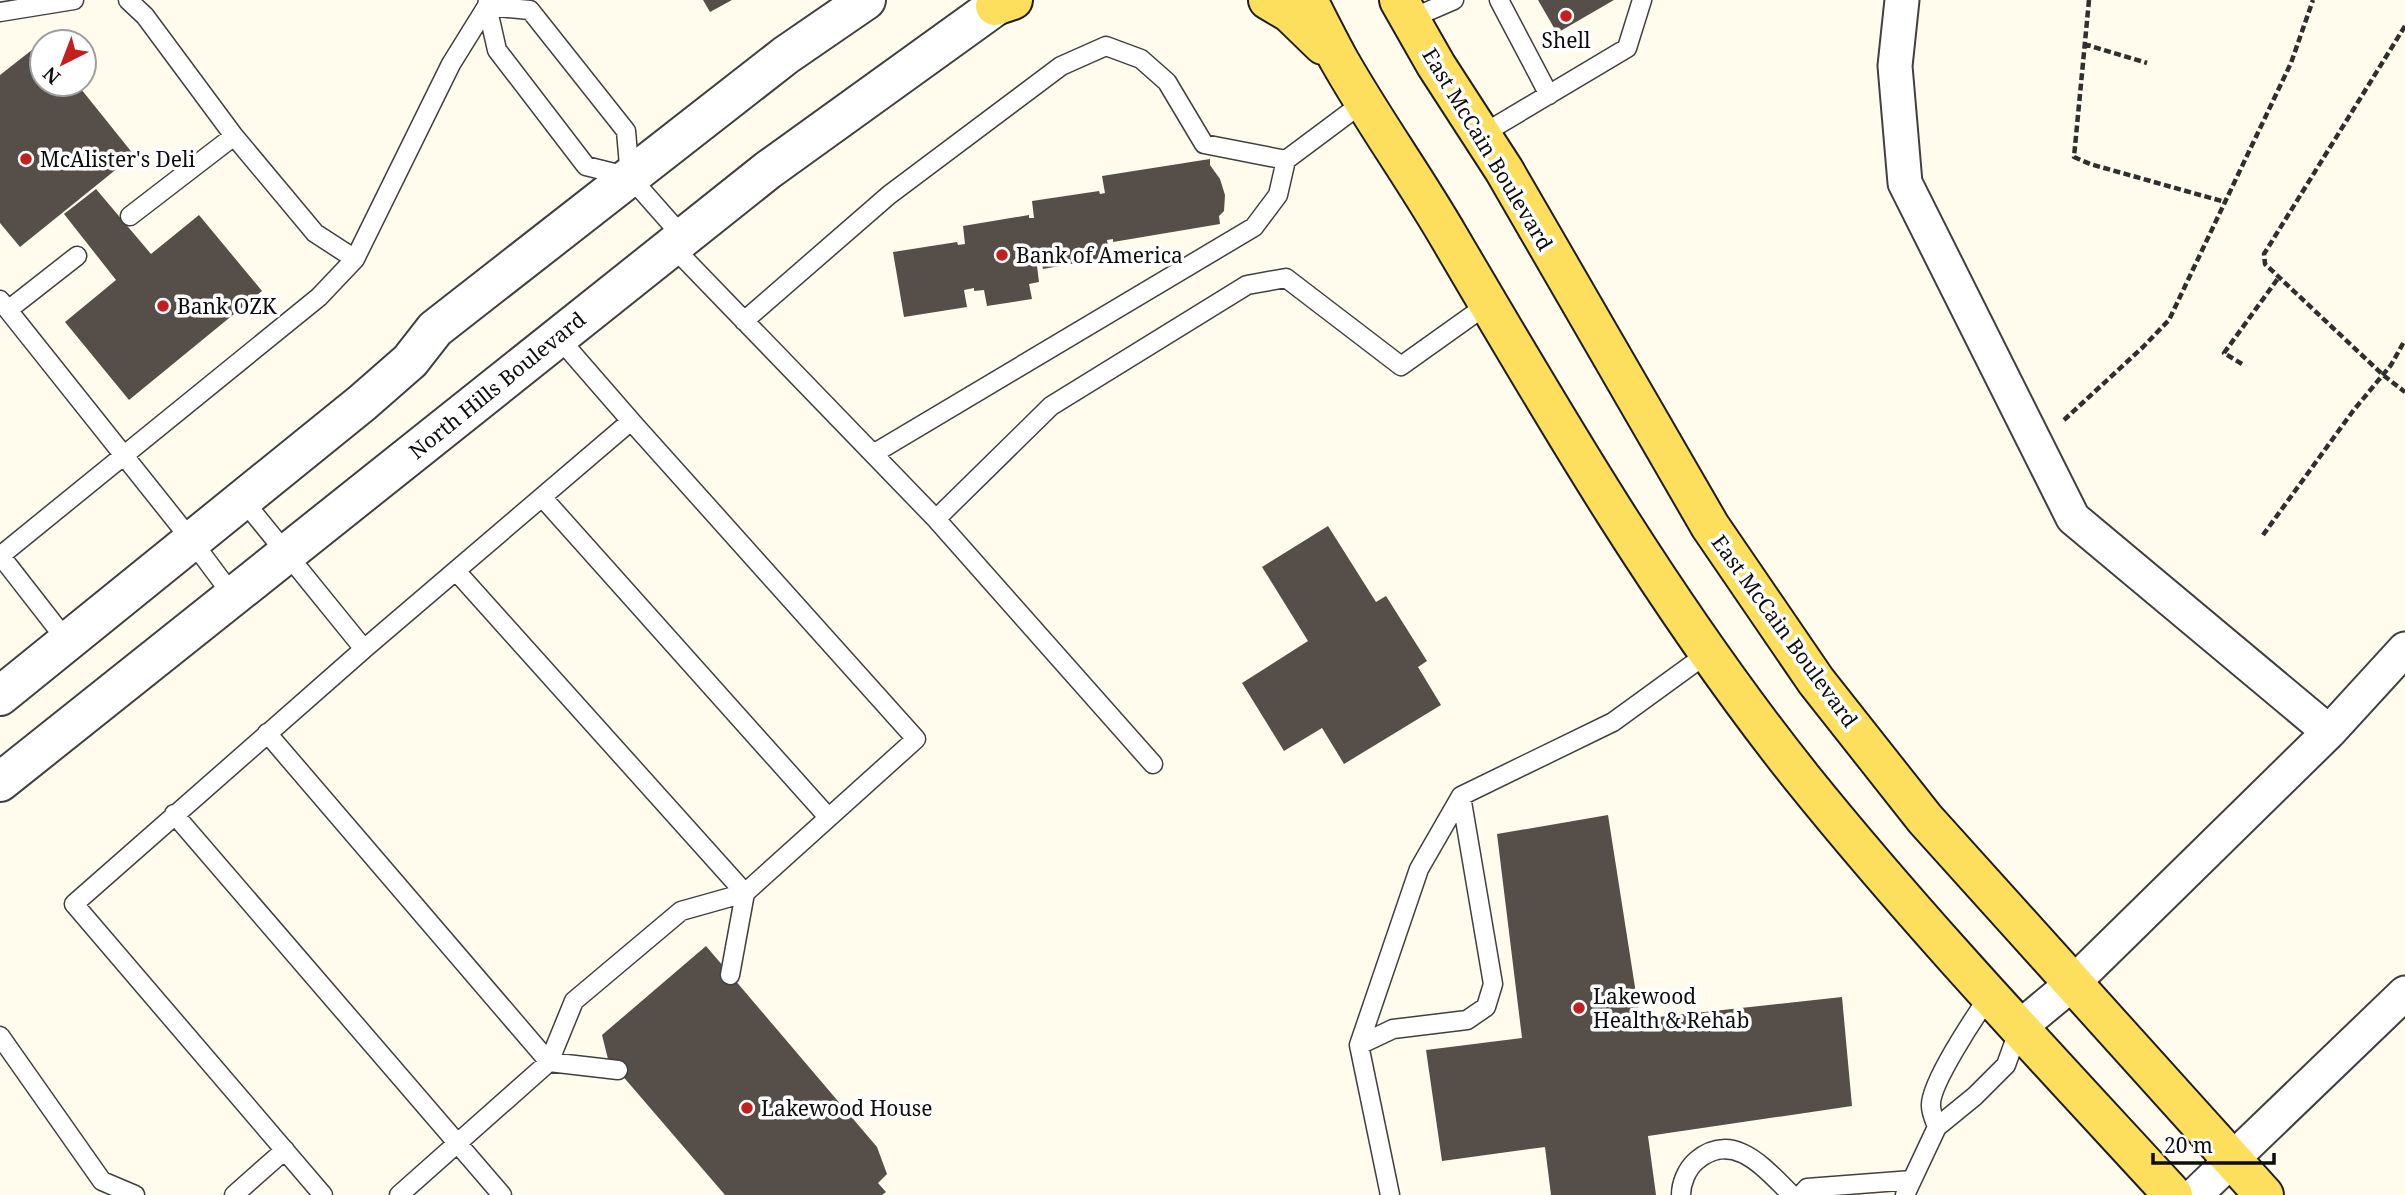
<svg xmlns="http://www.w3.org/2000/svg" width="2405" height="1195" font-family="'Noto Serif',serif">
<style>
.building{fill:#564e49}
.lines{fill:none;stroke-linecap:round;stroke-linejoin:round}
.service-casing{stroke:#404040;stroke-width:21}
.minor-casing{stroke:#404040;stroke-width:37}
.tertiary-casing{stroke:#404040;stroke-width:42}
.primary-casing{stroke:#1e1e1e;stroke-width:42}
.path{stroke:#2f2f2f;stroke-width:4.5;stroke-dasharray:7 3.5;stroke-linecap:butt}
.service{stroke:#fff;stroke-width:18}
.minor{stroke:#fff;stroke-width:33}
.tertiary{stroke:#fff;stroke-width:38}
.primary{stroke:#fedf5d;stroke-width:38}
.poi-dot{fill:#c31f1f;stroke:#fff;stroke-width:2.5}
.labels{text-anchor:middle;dominant-baseline:central;stroke-width:7;stroke-linejoin:round;paint-order:stroke}
.poi-label{font-size:21px;fill:#0d0d0d;stroke:#fff;text-anchor:start}
.street-label{font-size:21px;fill:#0d0d0d;stroke:#fff}
</style>
<rect width="100%" height="100%" fill="#fffced"/>
<!-- building -->
<path class="building" d="M703,0H732L710,12Z
M1538,0H1614L1557,33Z
M42,42V84H77L134,155L20,247L0,223V75Z
M1210,159V165L1220,179L1225,195L1224,211L1219,216L1220,224L1113,242V239L1107,240L1110,257L1043,269L1042,265L1037,266L1039,282L1029,284L1032,299L987,306L984,290L974,291V288L964,290L967,307L904,317L893,252L957,242L958,245L965,244L963,226L1029,215V218H1034L1032,201L1099,191L1100,194L1105,193L1102,176Z
M96,189L151,254L199,215L262,291L129,400L65,322L116,280L64,214Z
M1328,526L1376,602L1386,596L1427,661L1418,667L1441,705L1344,764L1322,728L1284,751L1242,683L1308,641L1262,567Z
M1608,815L1640,1019L1842,997L1852,1106L1648,1136L1656,1195H1551L1545,1147L1442,1161L1426,1050L1522,1038L1497,834Z
M706,946L877,1147L887,1174L878,1183L886,1192L882,1195H725L608,1059L602,1035Z"/>
<g class="lines">
<!-- service casing -->
<g class="service-casing">
<path id="service" d="M128,0L145,16L234,136L315,233L355,259
M1499,0L1549,95
M0,12L74,0
M1410,19L1454,0
M1481,135L1627,48L1642,0
M630,177L626,131L530,10L487,6L497,50L586,166L630,177L683,237
M130,216L234,136
M672,246L936,519L1153,764
M0,300L192,541L233,596
M8,310L77,256
M744,321L889,195L1061,66L1106,46L1141,59L1167,82L1204,144L1286,160
M558,337L631,421
M873,454L1254,227L1278,195L1286,160L1365,101
M542,497L828,817
M243,500L364,649L631,421L916,739L745,893L730,975
M936,519L1051,406L1247,285L1286,278L1401,366L1488,304
M0,555L67,641
M0,556L319,297L355,259L451,64L487,6L488,0
M267,733L549,1062L574,1001L681,911L745,893L456,571
M174,814L502,1195
M0,1036L102,1181L135,1195
M1359,1045L1393,1029L1467,1020L1486,1007L1493,984L1461,796
M1937,1127C1935,1121 1931,1113 1931,1106C1929,1085 1976,1015 1990,995
M234,1195L285,1150
M323,1195L74,904L364,649
M399,1195L549,1062L618,1070
M1390,1195L1359,1045L1419,869L1461,796L1613,722L1708,653
M1681,1195C1681,1183 1687,1169 1696,1161C1734,1129 1765,1169 1792,1195
M1801,1195L1807,1188L1912,1180
M1905,1195L1937,1127L1975,1096L2006,1065L2019,1029"/>
</g>
<!-- minor casing -->
<g class="minor-casing">
<path id="minor" d="M1902,0L1895,66L1905,183L2073,518L2329,732
M2020,1027L2073,983L2329,732L2405,649
M2195,1195L2405,993"/>
</g>
<!-- tertiary casing -->
<g class="tertiary-casing">
<path id="tertiary" d="M0,696L362,403L410,361L435,329L786,55L866,0
M0,782L768,170L1004,0"/>
</g>
<!-- primary casing -->
<g class="primary-casing">
<path id="primary" d="M1268,0L1290,13L1323,45
M1308,0C1318,20 1328,40 1339,60C1373,120 1414,177 1449,237C1558,423 1667,609 1802,778C1919,923 2047,1058 2173,1195
M1399,0L1436,65L1504,170L1710,526L1816,681L1925,819L2264,1195
M995,6L1013,0"/>
</g>
<!-- path -->
<path class="path" d="M2089,0L2074,157L2090,164L2225,202
M2405,26L2264,254L2265,264L2383,375L2405,392
M2084,44L2147,63
M2242,364L2224,353L2279,277
M2064,420L2143,347L2169,320L2291,63L2313,0
M2263,535L2353,411L2391,365L2405,340"/>
<!-- service -->
<use href="#service" class="service"/>
<!-- minor -->
<use href="#minor" class="minor"/>
<!-- tertiary -->
<use href="#tertiary" class="tertiary"/>
<!-- primary -->
<use href="#primary" class="primary"/>
</g>
<!-- markers -->
<g class="poi-dot">
<circle cx="1566" cy="16" r="7"/>
<circle cx="26" cy="159" r="7"/>
<circle cx="1002" cy="255" r="7"/>
<circle cx="163" cy="306" r="7"/>
<circle cx="1579" cy="1008" r="7"/>
<circle cx="747" cy="1108" r="7"/>
</g>
<g class="labels">
<!-- poi labels -->
<g class="poi-label">
<text x="1566" y="40" text-anchor="middle">Shell</text>
<text x="40" y="159">McAlister's Deli</text>
<text x="1016" y="255">Bank of America</text>
<text x="177" y="306">Bank OZK</text>
<text x="1593" y="996">Lakewood<tspan x="1593" dy="24">Health &amp; Rehab</tspan></text>
<text x="761" y="1108">Lakewood House</text>
</g>
<!-- street labels -->
<g class="street-label">
<text transform="translate(1488 149) rotate(59)">East McCain Boulevard</text>
<text transform="translate(497 385) rotate(-39)">North Hills Boulevard</text>
<text transform="translate(1785 631) rotate(54)">East McCain Boulevard</text>
</g>
</g>
<!-- north arrow -->
<g transform="translate(63 63) rotate(222)"><circle r="33" fill="#ffffff" stroke="#9e9e9e" stroke-width="2"/>
<path d="M0-5L12 26L0 18L-12 26Z" fill="#c31f1f"/>
<text y="-10" font-size="19" font-weight="bold" text-anchor="middle" fill="#0d0d0d">N</text>
</g>
<!-- scale -->
<path d="M2153 1153v10h121v-10" fill="none" stroke="#0d0d0d" stroke-width="3.5"/>
<text x="2164" y="1153" font-size="21" fill="#0d0d0d" stroke="#ffffff" stroke-width="5" paint-order="stroke">20 m</text>
</svg>
